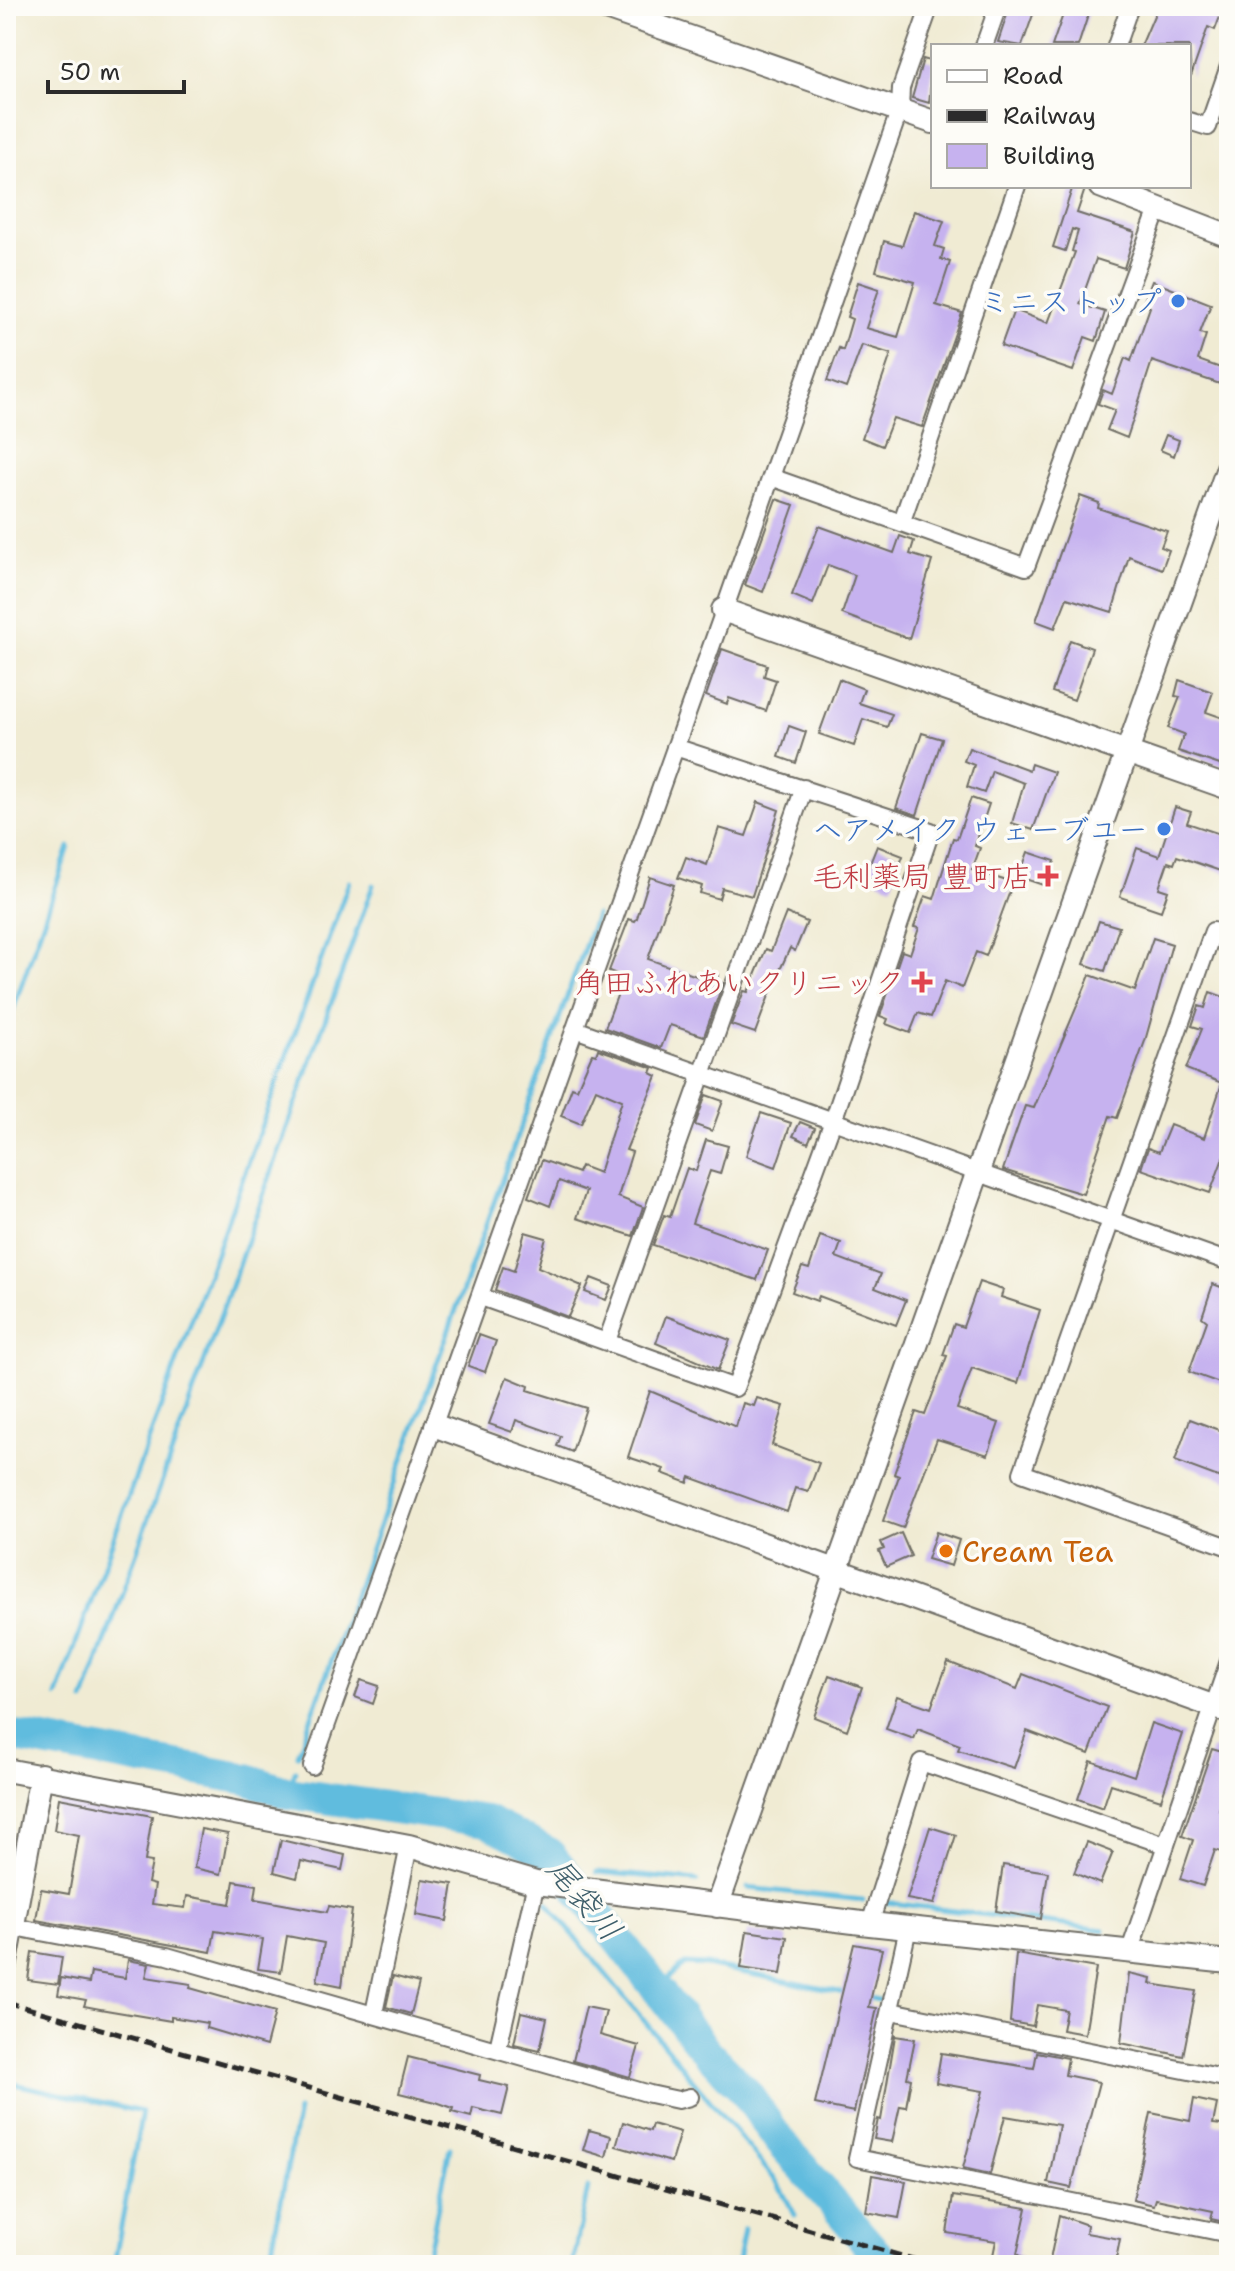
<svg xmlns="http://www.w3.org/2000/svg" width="1235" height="2271" font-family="'Shantell Sans','Klee One',sans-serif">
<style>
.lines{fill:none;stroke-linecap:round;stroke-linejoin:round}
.stream{stroke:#60bcde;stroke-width:5}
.river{stroke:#60bcde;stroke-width:32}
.building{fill:#c6b2ef}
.street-casing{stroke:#706e66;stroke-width:20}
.secondary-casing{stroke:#706e66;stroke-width:26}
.street{stroke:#fff;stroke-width:16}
.secondary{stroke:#fff;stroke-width:22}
.rail{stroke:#2b2b2b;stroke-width:5;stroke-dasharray:12 6;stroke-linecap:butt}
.shop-dot{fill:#3f7fe0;stroke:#fdfcf7;stroke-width:3}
.health-dot{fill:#e0444e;stroke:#fdfcf7;stroke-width:3}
.food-dot{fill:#e8710a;stroke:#fdfcf7;stroke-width:3}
.labels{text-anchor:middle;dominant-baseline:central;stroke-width:7;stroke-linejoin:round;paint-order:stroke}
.shop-label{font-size:30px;fill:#366cbe;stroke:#fdfcf7;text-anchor:end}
.health-label{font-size:30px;fill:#be3a42;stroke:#fdfcf7;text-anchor:end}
.food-label{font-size:30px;fill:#c56008;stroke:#fdfcf7;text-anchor:start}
.water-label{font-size:32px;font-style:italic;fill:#3e5e6a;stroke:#fdfcf7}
</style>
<rect width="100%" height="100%" fill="#fdfcf7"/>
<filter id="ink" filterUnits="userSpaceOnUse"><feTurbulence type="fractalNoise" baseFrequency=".0125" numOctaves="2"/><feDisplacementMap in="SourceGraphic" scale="16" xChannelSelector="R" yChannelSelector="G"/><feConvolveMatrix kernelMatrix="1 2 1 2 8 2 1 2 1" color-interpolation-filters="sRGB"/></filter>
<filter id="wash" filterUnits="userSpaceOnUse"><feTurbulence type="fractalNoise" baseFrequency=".006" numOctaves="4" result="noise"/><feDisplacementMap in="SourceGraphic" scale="32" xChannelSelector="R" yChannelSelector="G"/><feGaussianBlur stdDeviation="1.8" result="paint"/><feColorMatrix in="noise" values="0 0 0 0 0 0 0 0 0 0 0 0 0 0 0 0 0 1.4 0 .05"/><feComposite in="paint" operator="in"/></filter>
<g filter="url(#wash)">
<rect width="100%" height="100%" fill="#f0ebd3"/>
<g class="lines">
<!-- stream -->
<path class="stream" d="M6,1030L69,847
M57,1696L349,882
M84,1701L373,885
M298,1755L596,915
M288,1793L295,1771
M562,1869L579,1871
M597,1872L697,1881
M748,1888L863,1900
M884,1902L1104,1930
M547,1903L777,2182L795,2215
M657,1987L685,1964L706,1965L849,1994
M866,1997L878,2000
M10,2083L142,2112L114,2265
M269,2265L298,2111
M426,2265L450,2148
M572,2265L588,2188
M737,2265L744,2229"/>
<!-- river -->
<path class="river" d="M6,1735L247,1779L288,1793L486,1821L549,1853L707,2052L744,2090L779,2140L886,2265"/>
</g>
<g id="blocks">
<!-- building -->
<path class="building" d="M1010,6H1036L1022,46L998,42Z
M1066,6H1091L1078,46H1052Z
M1158,6H1224L1215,30L1208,27L1191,76L1189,46H1141Z
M923,59L933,62L929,103L912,98Z
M1073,186H1086L1077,213L1135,232L1124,268L1096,259L1080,304L1105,312L1096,341L1085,337L1073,371L1001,346L1014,310L1048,323L1075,252L1072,251L1078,231L1072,229L1065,251L1053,247Z
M914,211L944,221L935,246L944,249L941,259L950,262L936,305L962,313L922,427L893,418L882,446L862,438L891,354L862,345L846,388L827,381L839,348L843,350L852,319L847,317L858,282L879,289L866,328L898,337L915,282L876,271L884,241L902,246Z
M1152,281L1211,304L1200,333L1206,335L1198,360L1229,371V387L1152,361L1127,438L1107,430L1115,410L1098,404L1103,390L1112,394L1125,358L1131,361L1150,307L1143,304Z
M1166,435L1179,440L1174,456L1160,450Z
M1080,496L1099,503L1098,508L1167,531L1161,547L1169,550L1162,569L1129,556L1112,612L1067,598L1055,628L1036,621Z
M776,499L794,505L763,592L745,585Z
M819,526L894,553L900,536L914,541L910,554L932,561L909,639L842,614L855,575L828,565L813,604L792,595Z
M1070,640L1092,648L1074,700L1052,692Z
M722,649L767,665L764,676L776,680L766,711L729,698L727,704L706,696Z
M839,679L864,689L859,703L892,714L887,727L863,719L854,746L819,734Z
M1179,680L1213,692L1206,712L1229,720V768L1178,751L1184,734L1168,728L1180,697L1175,696Z
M789,726L806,732L796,763L779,757Z
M922,733L942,739L917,815L896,808Z
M969,748L1029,770L1031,764L1054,772L1033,830L1012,823L1024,783L992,771L984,793L967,787L974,765L964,761Z
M971,798L989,804L975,846L980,848L972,870L1013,883L986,956L976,952L962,988L945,981L931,1017L918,1013L910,1033L886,1024L888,1019L880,1016L902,951L910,954L919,928L914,927L925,896L934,899L953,838L957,839Z
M758,802L779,810L752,896L722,888L719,899L700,893L702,886L678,878L686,857L707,865L719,828L746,836Z
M1175,807L1191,812L1187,823L1229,837V874L1177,856L1174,864L1168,862L1159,888L1168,891L1161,911L1120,897L1137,848L1159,856Z
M877,846L903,856L892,886L865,876Z
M1028,852L1055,861L1046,886L1019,877Z
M650,877L674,885L648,959L702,978L704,971L718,975L717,981L723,983L704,1036L670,1025L661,1048L605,1028L624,977L609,971L629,919L635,921L637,918Z
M786,913L807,922L795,951L790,948L773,985L755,1033L731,1025L744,991L748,992L766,949L771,951Z
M1099,921L1119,927L1105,971L1084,964Z
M1153,938L1172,944L1145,1041L1117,1118L1110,1116L1083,1194L1003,1170L1025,1106L1034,1108L1090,975L1135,991Z
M1210,992L1227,998L1222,1014L1229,1021V1142L1210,1193L1141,1169L1148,1148L1159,1152L1170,1125L1204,1138L1222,1083L1186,1069L1202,1029L1192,1026L1199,1006L1205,1008Z
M598,1049L653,1068L651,1073L657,1076L626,1150L632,1152L618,1197L643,1207L633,1236L577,1218L586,1191L559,1181L550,1206L528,1197L542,1160L578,1173L581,1166L599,1173L622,1100L596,1089L581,1124L561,1116L572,1087L577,1089L592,1054L596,1055Z
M706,1095L723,1101L712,1131L695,1125Z
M761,1113L791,1123L776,1167L746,1156Z
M800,1122L815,1128L808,1143L793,1136Z
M706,1140L728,1146L720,1174L710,1171L692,1223L768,1250L757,1280L653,1245L664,1215L670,1217L687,1168L696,1171Z
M525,1232L546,1238L538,1267L582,1286L568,1317L495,1290L503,1267L514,1271Z
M820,1236L841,1243L836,1257L881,1274L875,1288L906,1300L896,1325L819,1296L817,1301L792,1292L802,1267L809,1269Z
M591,1278L612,1286L606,1300L585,1292Z
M979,1282L1003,1290L1001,1297L1040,1310L1018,1383L972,1368L957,1409L999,1423L988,1455L937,1439L903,1528L883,1521L899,1476L894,1474L916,1412L925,1415L947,1356L943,1355L954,1324L963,1327Z
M1213,1284L1229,1290V1373L1225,1385L1189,1372L1207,1321L1202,1317Z
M666,1316L730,1340L718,1370L656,1343Z
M479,1335L496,1341L485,1372L468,1366Z
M507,1377L529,1386L528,1390L586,1408L572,1452L557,1446L561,1436L516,1420L512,1432L489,1424Z
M650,1391L736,1427L743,1403L754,1406L757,1398L784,1406L772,1445L819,1463L808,1492L795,1488L787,1512L690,1477L688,1483L662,1473L664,1469L628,1457Z
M1190,1419L1229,1434V1481L1175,1461Z
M936,1532L959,1540L951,1566L927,1559Z
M901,1533L911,1556L886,1567L879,1551L884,1549L881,1542Z
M948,1662L1017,1689L1023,1674L1107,1707L1089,1754L1027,1731L1014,1768L958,1750L960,1745L918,1729L914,1739L886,1729L897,1696L931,1708Z
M829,1675L862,1687L847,1730L814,1717Z
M361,1680L379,1686L373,1704L355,1697Z
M1151,1723L1183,1734L1161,1800L1111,1784L1103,1808L1078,1799L1091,1761L1134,1776Z
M1212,1749L1229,1754V1775L1219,1810L1229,1813V1837L1224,1853L1215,1850L1203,1886L1180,1879L1193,1840L1182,1836Z
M59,1798L152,1816L145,1861L152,1862L148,1883L155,1885L152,1904L185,1908L187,1896L230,1904L234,1881L257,1885L255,1899L327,1912L329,1906L352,1910L342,1986L317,1981L324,1943L287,1936L281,1972L258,1969L263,1939L215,1931L211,1952L36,1920L41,1889L69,1894L79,1835L54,1830Z
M930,1827L956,1835L934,1904L907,1899Z
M201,1829L228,1834L221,1874L194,1868Z
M281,1840L345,1855L342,1870L301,1861L297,1878L274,1872Z
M1087,1842L1113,1852L1100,1884L1074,1873Z
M1003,1865L1048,1872L1041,1919L996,1911Z
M422,1879L453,1884L447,1921L416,1915Z
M747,1931L787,1937L781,1974L741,1968Z
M854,1944L882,1949L869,2007L877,2008L854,2112L815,2104Z
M32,1952L62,1957L58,1984L28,1980Z
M1016,1954L1096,1968L1085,2034L1062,2030L1066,2010L1037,2005L1033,2026L1010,2022Z
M128,1960L149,1964L146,1977L191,1984L190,1988L275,2012L266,2046L206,2028L207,2023L171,2017V2021L100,2009L84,2006L86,2000L58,1995L61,1978L89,1983L91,1972L125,1978Z
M1129,1973L1151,1978L1150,1984L1196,1991L1183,2056L1121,2043Z
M393,1976L419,1983L411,2014L386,2007Z
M586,2007L606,2011L600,2035L639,2046L630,2077L573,2061Z
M521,2012L547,2018L540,2050L514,2044Z
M895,2036L915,2039L907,2078L911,2079L906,2107L900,2106L892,2142L874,2139L878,2119L881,2120Z
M1037,2052L1068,2058L1065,2075L1099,2082L1071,2188L1048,2183L1059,2125L1005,2116L990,2174L963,2168L983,2091L936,2083L941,2053L1034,2068Z
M408,2057L480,2075L479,2080L509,2087L502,2115L473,2108L471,2117L452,2112L453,2108L436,2102L399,2093Z
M1194,2099L1217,2104L1213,2124L1229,2126V2223L1211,2219L1213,2211L1156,2199L1154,2205L1133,2200L1151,2113L1190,2121Z
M623,2122L650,2131L652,2124L680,2132L671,2162L616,2146Z
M589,2130L611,2136L606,2157L583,2150Z
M872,2175L906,2181L899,2218L866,2212Z
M953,2196L1027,2208L1017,2254L1032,2265H991L996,2241L947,2233Z
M1059,2215L1087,2225L1086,2233L1120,2239L1115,2265H1049Z"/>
</g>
</g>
<g filter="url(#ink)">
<use href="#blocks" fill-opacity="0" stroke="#706e66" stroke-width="2"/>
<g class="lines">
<!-- street casing -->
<g class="street-casing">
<path id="street" d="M984,46L998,6
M1116,46L1130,6
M1189,121L1208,127L1229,66
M771,477L1026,567L1158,209
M902,521L1017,186
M1229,936L1213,931L1022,1473L1229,1547
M575,1029L1229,1262
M481,1297L735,1388L833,1121L931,831L675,747
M607,1341L804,788
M312,1766C513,1215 706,662 900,109L901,88L930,6
M870,1924L921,1762L1165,1845
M14,1927L167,1956L650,2094L678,2100L690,2097
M908,1928L857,2158L1229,2234
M1130,1950L1229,1661
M891,2011L1229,2079
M374,2013L409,1846
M498,2048L536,1883"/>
</g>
<!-- secondary casing -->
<g class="secondary-casing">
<path id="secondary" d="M600,6L933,122
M1100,186L1229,236
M723,610L1229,788
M436,1426L1229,1712
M6,1770L409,1846L536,1883L870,1924L1229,1962
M717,1906L1229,465
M6,1962L41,1775"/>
</g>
<!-- street -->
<use href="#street" class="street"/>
<!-- secondary -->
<use href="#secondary" class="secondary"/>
<!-- rail -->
<path class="rail" d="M6,2002L934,2265"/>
</g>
</g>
<!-- markers -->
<g class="shop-dot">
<circle cx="1178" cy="301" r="8"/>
<circle cx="1164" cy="829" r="8"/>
</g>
<g class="health-dot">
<path d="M1044 864h8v8h8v8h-8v8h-8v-8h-8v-8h8z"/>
<path d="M918 970h8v8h8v8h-8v8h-8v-8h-8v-8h8z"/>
</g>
<circle class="food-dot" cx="946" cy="1551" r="8"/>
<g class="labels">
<!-- shop labels -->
<g class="shop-label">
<text x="1162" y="301">ミニストップ</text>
<text x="1148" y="829">ヘアメイク ウェーブユー</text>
</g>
<!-- health labels -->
<g class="health-label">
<text x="1032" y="876">毛利薬局 豊町店</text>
<text x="904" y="982">角田ふれあいクリニック</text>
</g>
<!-- food labels -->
<g class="food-label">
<text x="962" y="1551">Cream Tea</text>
</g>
<!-- water labels -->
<g class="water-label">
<text transform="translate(585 1899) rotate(50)">尾袋川</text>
</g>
</g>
<!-- margin -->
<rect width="1235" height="2271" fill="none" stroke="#fdfcf7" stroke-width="32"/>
<!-- legend -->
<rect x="931" y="44" width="260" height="144" fill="#fdfcf7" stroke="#a9a8a5" stroke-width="2"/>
<rect x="947" y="70" width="40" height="12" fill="#ffffff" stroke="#a9a8a5" stroke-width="2"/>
<text x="1003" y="84" font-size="24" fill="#2b2b2b">Road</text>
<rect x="947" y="110" width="40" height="12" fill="#2b2b2b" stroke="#a9a8a5" stroke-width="2"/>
<text x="1003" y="124" font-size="24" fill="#2b2b2b">Railway</text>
<rect x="947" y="144" width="40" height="24" fill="#c6b2ef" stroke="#a9a8a5" stroke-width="2"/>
<text x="1003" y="164" font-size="24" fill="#2b2b2b">Building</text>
<!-- scale -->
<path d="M48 80v12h136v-12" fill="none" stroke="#2b2b2b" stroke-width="4"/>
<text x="60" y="80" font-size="24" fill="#2b2b2b" stroke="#fdfcf7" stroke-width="6" paint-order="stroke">50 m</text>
</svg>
